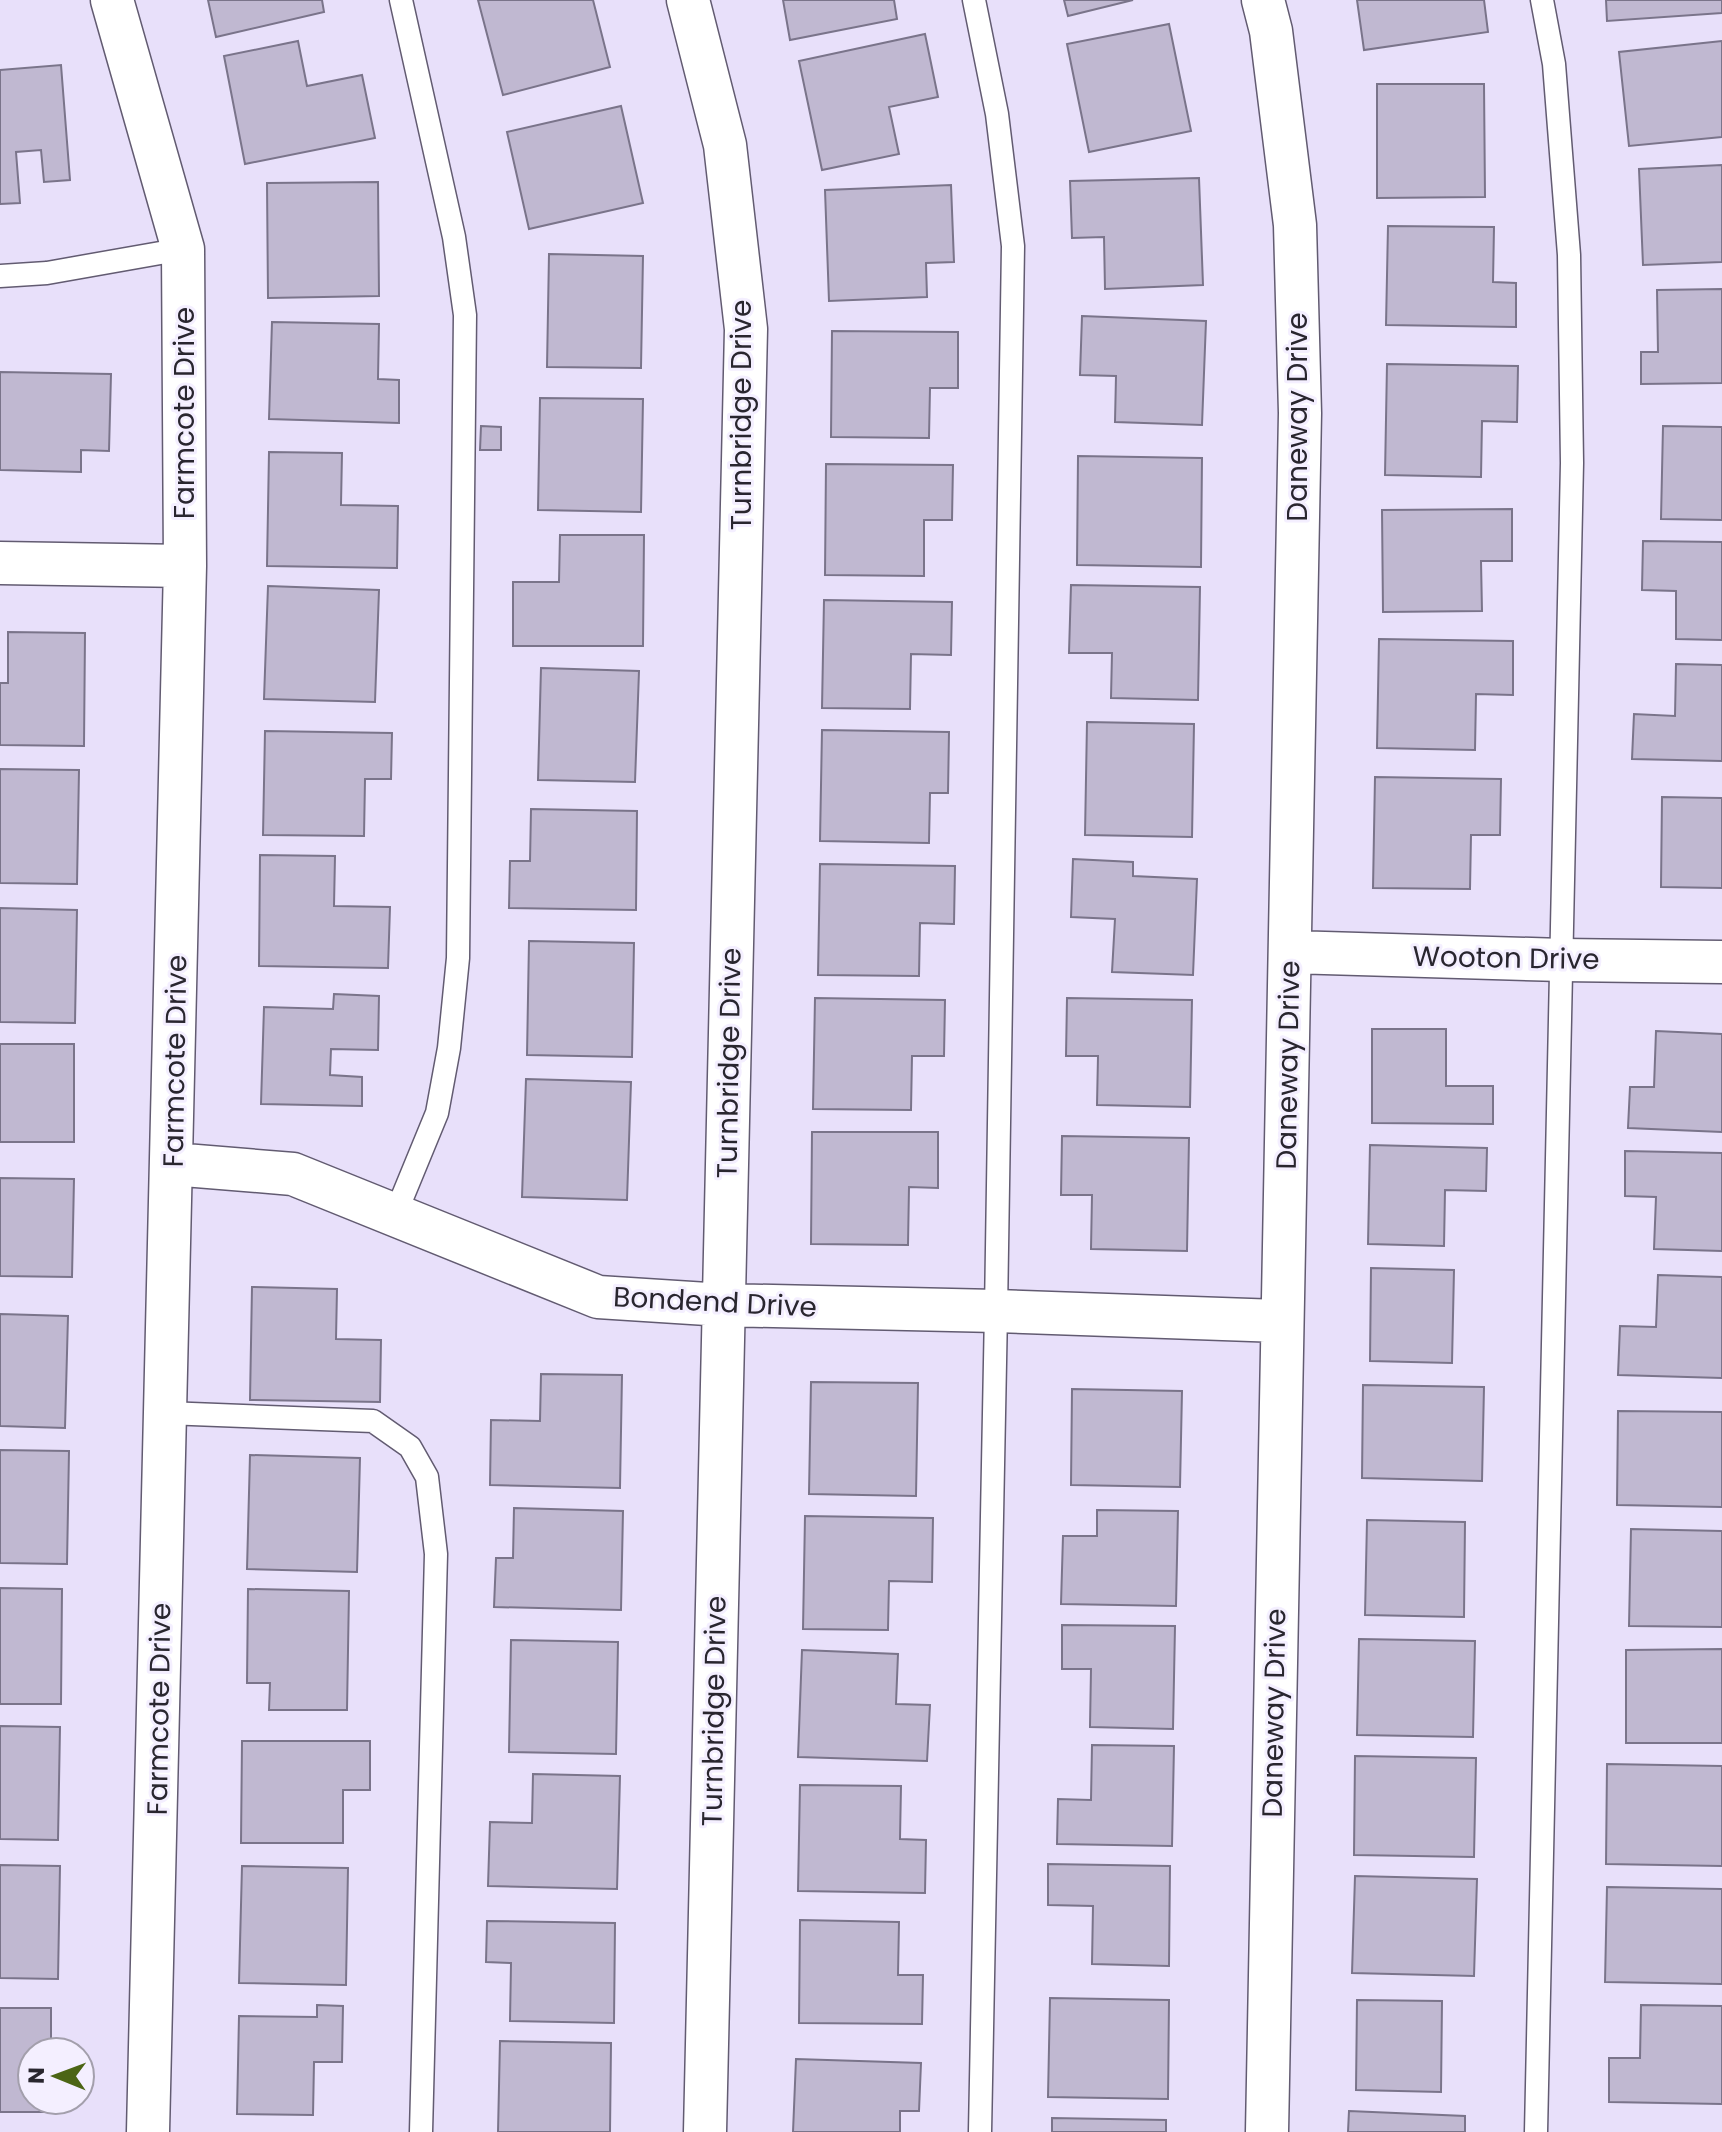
<svg xmlns="http://www.w3.org/2000/svg" width="1722" height="2132" font-family="Poppins,sans-serif">
<style>
.building{fill:#c0b8d1;stroke:#7a748a;stroke-width:2}
.lines{fill:none;stroke-linecap:round;stroke-linejoin:round}
.lane-casing{stroke:#625b71;stroke-width:25}
.street-casing{stroke:#625b71;stroke-width:45}
.lane{stroke:#fff;stroke-width:22}
.street{stroke:#fff;stroke-width:42}
.labels{text-anchor:middle;dominant-baseline:central;stroke-width:6;stroke-linejoin:round;paint-order:stroke}
.street-label{font-size:28px;fill:#29262f;stroke:#f4efff}
</style>
<rect width="100%" height="100%" fill="#e8e0fa"/>
<!-- building -->
<path class="building" d="M208,0H322L324,12L216,37Z
M478,0H593L610,67L503,95Z
M783,0H894L897,19L790,40Z
M1064,0H1133L1068,16Z
M1357,0H1484L1488,32L1364,50Z
M1606,0H1722V13L1607,21Z
M1169,24L1191,131L1089,152L1067,44Z
M925,34L938,97L889,107L899,154L822,170L799,61Z
M298,41L307,86L362,75L375,138L245,164L224,56Z
M1722,41V137L1629,146L1619,52Z
M61,65L70,180L44,182L41,150L16,152L20,203L0,204V70Z
M1377,84H1484L1485,197L1377,198Z
M621,106L643,203L529,229L507,132Z
M1722,165V262L1643,265L1639,169Z
M1199,178L1203,285L1105,289L1104,237L1072,238L1070,181Z
M378,182L379,296L268,298L267,183Z
M951,185L954,262L926,263L927,297L829,301L825,190Z
M1388,226L1494,227L1493,282L1516,283V327L1386,325Z
M549,254L643,256L641,368L547,367Z
M1722,289V383L1641,384V352H1658L1657,290Z
M1082,316L1206,321L1202,425L1115,422L1116,376L1080,375Z
M272,322L379,324L378,379L399,380V423L269,419Z
M832,331L958,332V388H930L929,438L831,437Z
M1387,364L1518,366L1517,422L1482,421L1481,477L1385,475Z
M0,372L111,374L109,451L81,450V472L0,470Z
M540,398L643,399L641,512L538,510Z
M481,426L501,427V450H480Z
M1663,426L1722,427V520L1661,519Z
M269,452L342,453L341,505L398,506L397,568L267,566Z
M1078,456L1202,458L1201,567L1077,565Z
M826,464L953,465L952,520H924V576L825,575Z
M1512,509V561H1481L1482,611L1383,612L1382,510Z
M560,535H644L643,646H513V582H559Z
M1643,541L1722,542V640L1676,639V591L1642,590Z
M1071,585L1200,587L1198,700L1111,698L1112,653H1069Z
M268,586L379,590L375,702L264,699Z
M824,600L952,602L951,655L911,654L910,709L822,708Z
M8,632L85,633L84,746L0,745V683H8Z
M1379,639L1513,641V695L1476,694L1475,750L1377,748Z
M1676,664L1722,665V761L1632,759L1634,714L1675,716Z
M541,668L639,671L635,782L538,780Z
M1087,722L1194,724L1192,837L1085,835Z
M822,730L949,732L948,793H930L929,843L820,841Z
M265,731L392,733L391,779H365L364,836L263,835Z
M0,769L79,770L77,884L0,883Z
M1375,777L1501,779L1500,835H1471L1470,889L1373,888Z
M1662,797L1722,798V888L1661,887Z
M531,809L637,811L636,910L509,908L510,861H530Z
M260,855L335,856L334,906L390,907L388,968L259,966Z
M1073,859L1133,862V876L1197,879L1193,975L1112,972L1115,919L1071,917Z
M820,864L955,866L954,924L920,923L919,976L818,975Z
M0,908L77,910L75,1023L0,1022Z
M529,941L634,943L632,1057L527,1055Z
M334,994L379,996L378,1050L331,1049L330,1075L362,1077V1106L261,1104L264,1007L333,1009Z
M815,998L945,1000L944,1056H912L911,1110L813,1109Z
M1067,998L1192,1000L1190,1107L1097,1105L1098,1056H1066Z
M1372,1029H1446V1086H1493V1124L1372,1123Z
M1656,1031L1722,1034V1132L1628,1128L1630,1087H1654Z
M0,1044H74V1142H0Z
M526,1079L631,1082L627,1200L522,1197Z
M812,1132H938V1188L909,1187L908,1245L811,1244Z
M1062,1136L1189,1138L1187,1251L1091,1249L1092,1195H1061Z
M1370,1145L1487,1148L1486,1191L1445,1190L1444,1246L1368,1244Z
M1625,1151L1722,1153V1251L1654,1249L1656,1197L1625,1196Z
M0,1178L74,1179L72,1277L0,1276Z
M1371,1268L1454,1270L1452,1363L1370,1361Z
M1658,1275L1722,1277V1378L1618,1375L1620,1326L1656,1327Z
M252,1287L337,1289L336,1339L381,1340L380,1402L250,1400Z
M0,1314L68,1316L65,1428L0,1426Z
M541,1374L622,1375L620,1488L490,1485L491,1420L540,1421Z
M811,1382L918,1383L916,1496L809,1494Z
M1363,1385L1484,1387L1482,1481L1362,1478Z
M1072,1389L1182,1391L1180,1487L1071,1485Z
M1618,1411L1722,1412V1507L1617,1505Z
M0,1450L69,1451L67,1564L0,1563Z
M250,1455L360,1458L357,1572L247,1569Z
M514,1508L623,1511L621,1610L494,1607L496,1558H513Z
M1097,1510L1178,1511L1176,1606L1061,1604L1063,1536H1097Z
M805,1516L933,1518L932,1582L889,1581L888,1630L803,1629Z
M1367,1520L1465,1522L1464,1617L1365,1615Z
M1631,1529L1722,1531V1627L1629,1626Z
M0,1588L62,1589L61,1704H0Z
M248,1589L349,1591L347,1710H269L270,1683H247Z
M1062,1625L1175,1626L1173,1729L1090,1727L1091,1669H1062Z
M1359,1639L1475,1641L1473,1737L1357,1735Z
M511,1640L618,1642L616,1754L509,1752Z
M1722,1649V1743H1626V1650Z
M802,1650L898,1654L896,1704L930,1705L927,1761L798,1757Z
M0,1726L60,1727L58,1840L0,1839Z
M242,1741H370V1790H343V1843H241Z
M1092,1745L1174,1746L1172,1846L1057,1844L1058,1799L1091,1800Z
M1355,1756L1476,1758L1474,1857L1354,1855Z
M1607,1764L1722,1766V1866L1606,1864Z
M533,1774L620,1776L617,1889L488,1886L490,1822L532,1823Z
M800,1785L901,1786L900,1839L926,1840L925,1893L798,1891Z
M1048,1864L1170,1866L1169,1966L1092,1964L1093,1906L1048,1905Z
M0,1865L60,1866L58,1979L0,1978Z
M242,1866L348,1868L346,1985L239,1983Z
M1355,1876L1477,1879L1474,1976L1352,1973Z
M1607,1887L1722,1889V1984L1605,1982Z
M800,1920L899,1922L898,1975H923L922,2024L799,2023Z
M487,1921L615,1923L614,2023L510,2021L511,1963L486,1962Z
M1050,1998L1169,2000L1168,2099L1048,2097Z
M1357,2000L1442,2001L1441,2092L1356,2090Z
M317,2005L343,2006L342,2062H314L313,2115L237,2114L239,2016L317,2017Z
M1641,2005L1722,2006V2104L1609,2102V2058H1640Z
M0,2008H51V2052H32V2100H51V2112H0Z
M500,2041L611,2043L610,2132H498Z
M796,2059L921,2063L919,2111H900V2132H793Z
M1349,2111L1465,2116V2132H1348Z
M1052,2118L1166,2120V2132H1052Z"/>
<g class="lines">
<!-- lane casing -->
<g class="lane-casing">
<path id="lane" d="M974,0L997,114L1013,246L996,1311L980,2132
M0,276L47,273L183,249
M395,1215L437,1113L449,1048L458,958L465,315L454,237L401,0
M166,1413L373,1421L410,1447L427,1477L436,1554L421,2132
M1536,2132L1572,463L1569,255L1554,64L1542,0"/>
</g>
<!-- street casing -->
<g class="street-casing">
<path id="street" d="M112,0L183,249L185,566L148,2132
M688,0L725,145L746,329L705,2132
M1263,0L1271,31L1295,225L1300,413L1267,2132
M0,563L185,566
M1291,952L1562,960L1722,962
M172,1164L293,1174L598,1297L723,1305L996,1311L1282,1321"/>
</g>
<!-- lane -->
<use href="#lane" class="lane"/>
<!-- street -->
<use href="#street" class="street"/>
</g>
<g class="labels">
<!-- street labels -->
<g class="street-label">
<text transform="translate(184 413) rotate(-90)">Farmcote Drive</text>
<text transform="translate(741 415) rotate(-90)">Turnbridge Drive</text>
<text transform="translate(1297 417) rotate(-90)">Daneway Drive</text>
<text transform="translate(1506 958) rotate(1)">Wooton Drive</text>
<text transform="translate(175 1061) rotate(-89)">Farmcote Drive</text>
<text transform="translate(729 1063) rotate(-89)">Turnbridge Drive</text>
<text transform="translate(1288 1065) rotate(-89)">Daneway Drive</text>
<text transform="translate(715 1302) rotate(3)">Bondend Drive</text>
<text transform="translate(159 1709) rotate(-89)">Farmcote Drive</text>
<text transform="translate(714 1711) rotate(-89)">Turnbridge Drive</text>
<text transform="translate(1274 1713) rotate(-89)">Daneway Drive</text>
</g>
</g>
<!-- north arrow -->
<g transform="translate(56 2076) rotate(271)"><circle r="38" fill="#f4efff" stroke="#a39fac" stroke-width="2"/>
<path d="M0-6L14 30L0 20L-14 30Z" fill="#4c6515"/>
<text y="-12" font-size="22" font-weight="bold" text-anchor="middle" fill="#29262f">N</text>
</g>
</svg>
